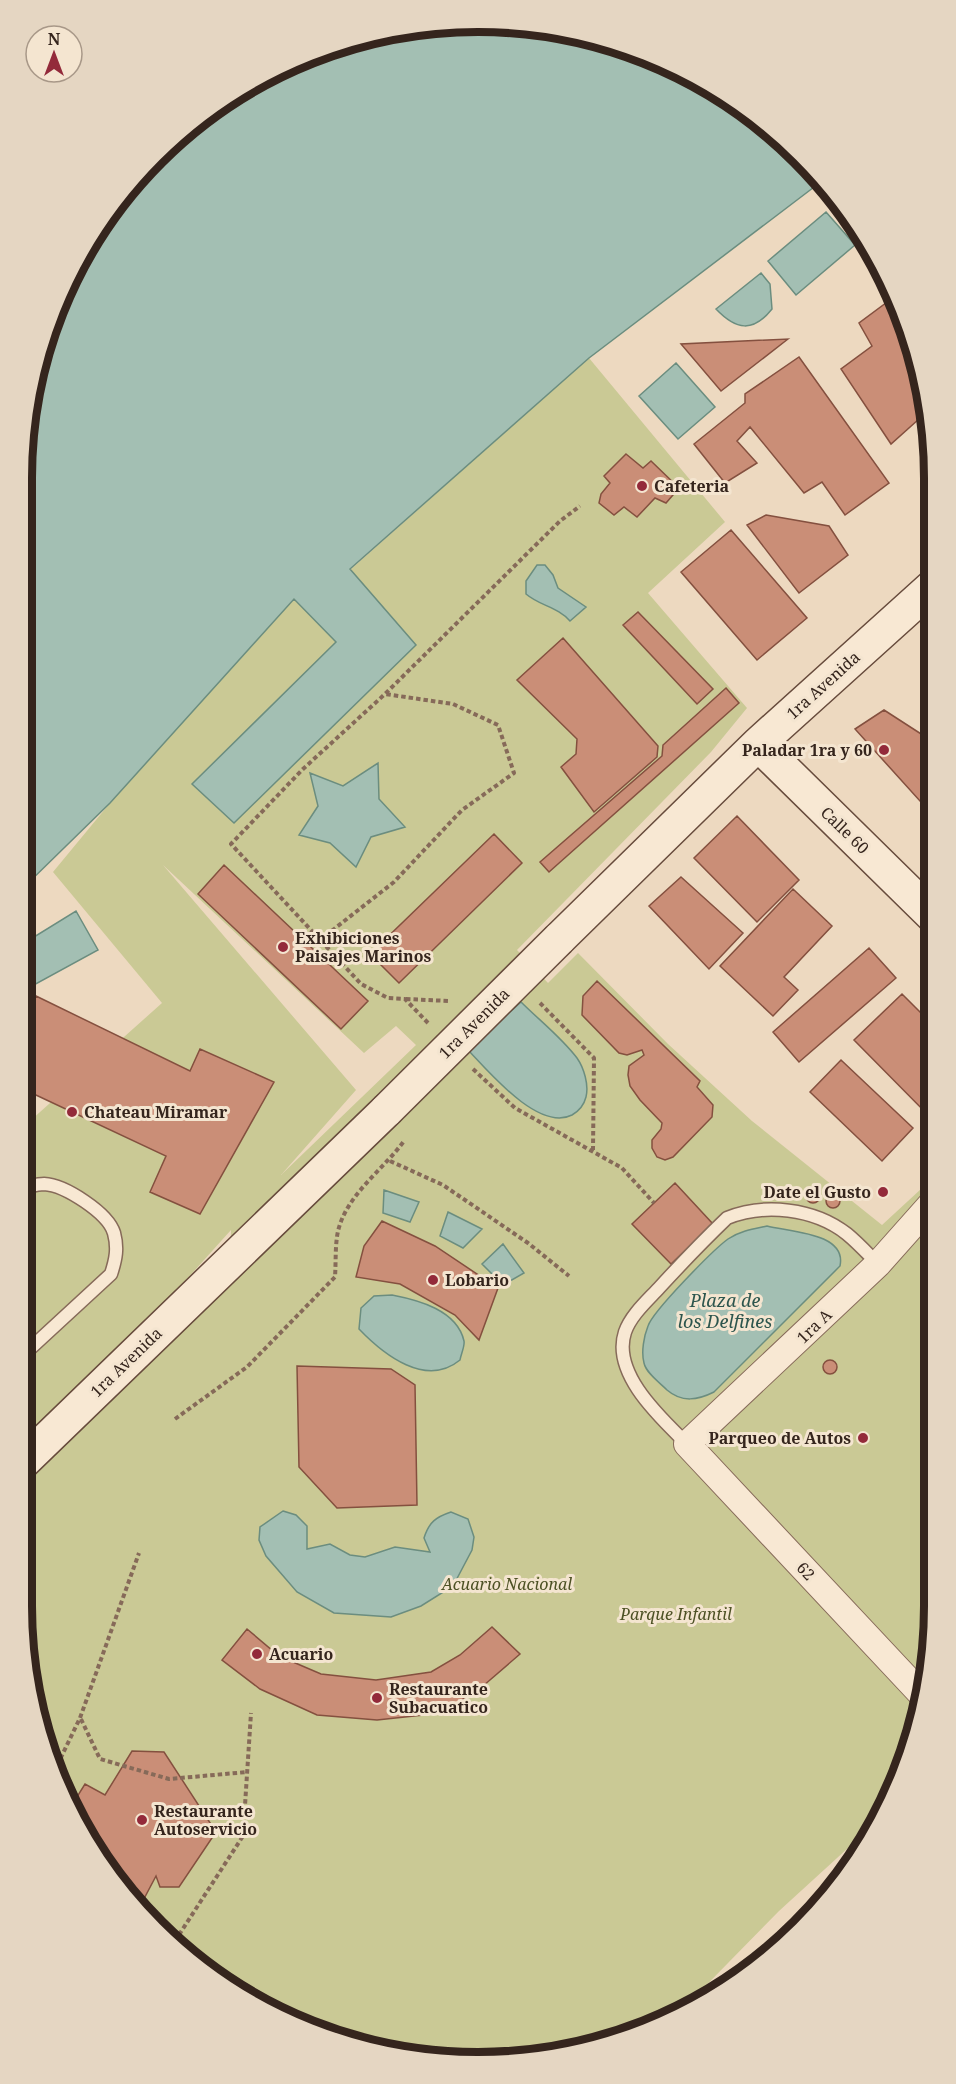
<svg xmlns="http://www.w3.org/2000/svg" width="956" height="2084" font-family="'Noto Serif',serif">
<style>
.green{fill:#cac995;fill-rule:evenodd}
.water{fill:#a3bfb3;stroke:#6b8d7f;stroke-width:1.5}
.building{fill:#ca8e77;stroke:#84503f;stroke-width:1.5}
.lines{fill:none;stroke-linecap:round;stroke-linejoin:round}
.lane-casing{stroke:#866a59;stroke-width:15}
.street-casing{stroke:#866a59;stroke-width:28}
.secondary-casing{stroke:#674b3c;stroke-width:36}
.path{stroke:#866a59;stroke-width:4;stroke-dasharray:4.5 3;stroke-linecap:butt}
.lane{stroke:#f8e8d3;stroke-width:12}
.street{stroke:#f8e8d3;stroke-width:26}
.secondary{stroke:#f8e8d3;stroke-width:33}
.secondary-bridge-casing{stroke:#674b3c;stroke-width:36;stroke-linecap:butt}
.secondary-bridge{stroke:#f8e8d3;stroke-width:33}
.poi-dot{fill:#932a3a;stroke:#f4e5d0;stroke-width:2}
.labels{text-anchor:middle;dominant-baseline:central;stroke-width:6;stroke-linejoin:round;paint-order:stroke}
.poi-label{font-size:16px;font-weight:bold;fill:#35251d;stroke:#f4e5d0;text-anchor:start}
.street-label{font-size:16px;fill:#35251d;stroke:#f4e5d0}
.park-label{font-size:16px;font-style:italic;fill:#4d5124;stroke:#f4e5d0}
.water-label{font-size:18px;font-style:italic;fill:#2c554d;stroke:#f4e5d0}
.rim{fill:none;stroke:#35251d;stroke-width:8}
</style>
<rect width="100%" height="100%" fill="#edd9c0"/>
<!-- green -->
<path class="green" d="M589,358L725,522L648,593L747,708L711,752L517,950L548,983L578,953L668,1044L752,1121L882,1225L934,1177L935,1606L926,1695L900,1781L871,1827L779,1911L680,2012L567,2054L478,2063L389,2054L250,2002L134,1907L82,1834L45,1753L21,1606V1515L35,1502L21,1479V1129L162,1003L53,872L110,803L294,599L350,570ZM163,865L364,1053L396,1026L416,1045L281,1175L356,1090ZM231,1230L230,1262L24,1460Z"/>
<!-- water -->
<path class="water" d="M478,21L567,30L653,56L756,115L822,181L589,358L350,569L416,645L234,823L192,784L336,642L294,599L110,803L21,890V478L30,389L56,303L98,224L155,155L224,98L303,56L388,30Z
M826,212L855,245L796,295L768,261Z
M761,273L770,284L772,309C753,333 736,330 716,309Z
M676,363L715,407L678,439L639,396Z
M537,565H545L553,575L558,588L586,607L570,621C558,607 540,606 526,594V581Z
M378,763L379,799L405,827L371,837L356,867L330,843L299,835L318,806L310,773L343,786Z
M76,911L98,950L21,992V945Z
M521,1002C539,1020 561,1037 577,1058C584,1068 589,1085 586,1097C584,1105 579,1111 572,1115C539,1132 489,1072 468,1050Z
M384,1190L419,1202L410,1222L383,1213Z
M448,1212L482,1229L463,1248L440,1236Z
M767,1226C791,1232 847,1233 840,1266L714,1392C698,1400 682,1403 667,1390C660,1383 646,1373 644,1363C641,1352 644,1336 648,1326C653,1311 713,1250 728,1239C740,1231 753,1229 767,1226Z
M503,1244L524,1273L503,1285L482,1264Z
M392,1295C418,1300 457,1310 464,1341C465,1346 461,1354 460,1360C426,1388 384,1355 359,1329L361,1308L374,1296Z
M283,1511L296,1515L307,1526V1549L330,1544L350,1555L365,1557L395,1547L430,1552L424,1538C429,1522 436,1517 451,1512L468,1519L474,1537L472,1550L453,1586L421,1606L391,1617L334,1613L297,1592L266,1556L259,1540L260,1527Z"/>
<!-- building -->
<path class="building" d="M894,297L901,306L931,418V431L919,419L891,444L841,369L872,346L859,323Z
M788,339L721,391L681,344Z
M799,357L889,483L845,515L822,482L804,493L750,427L737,441L757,463L725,483L694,444L745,403V394Z
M626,454L643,468L651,461L679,488L666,503L655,498L637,517L624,507L614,515L599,503L601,494L610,483L604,476Z
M766,515L829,526L848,555L799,593L747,525Z
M731,530L807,618L757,660L681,572Z
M638,612L713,689L697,704L623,625Z
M563,638L658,746L657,757L594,812L561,767L576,754L577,739L517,680Z
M726,688L739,703L549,872L540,862L662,756L663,745Z
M884,710L932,741V804L929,811L855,729Z
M737,816L799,880L757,922L694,858Z
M494,834L522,863L399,983L370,954Z
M224,865L368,1001L341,1029L198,894Z
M681,877L743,933L709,969L649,906Z
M793,889L832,926L784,977L798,990L773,1016L720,966Z
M869,948L896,978L799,1062L773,1032Z
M597,981L700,1081L697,1087L713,1105L712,1117L673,1157L665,1160L657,1157L652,1148V1140L661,1129L662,1123L640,1100L630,1086L628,1075L629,1066L644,1055L642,1050L627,1055L619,1053L582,1015L583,996Z
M902,994L933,1025V1120L854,1040Z
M36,996L190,1071L200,1049L274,1082L200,1214L150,1192L166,1156L21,1088L24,1076L21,1074V1022Z
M841,1060L913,1128L882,1161L810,1092Z
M675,1183L713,1224L671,1264L632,1224Z
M806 1196a7 7 0 1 1 14 0a7 7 0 1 1-14 0Z
M826 1201a7 7 0 1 1 14 0a7 7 0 1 1-14 0Z
M382,1221L435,1246L498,1288L479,1340L455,1315L400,1284L356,1277L364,1246Z
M823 1367a7 7 0 1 1 14 0a7 7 0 1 1-14 0Z
M297,1366L391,1369L415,1385L417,1505L337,1508L299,1467Z
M492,1627L520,1654L483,1686L442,1713L377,1720L317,1715L260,1689L222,1660L247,1629L279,1656L321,1674L376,1680L431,1672L460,1655Z
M132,1751L164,1752L216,1832L179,1887H160L156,1876L138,1910L82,1834L70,1808L85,1784L105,1795Z"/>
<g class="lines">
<!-- lane casing -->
<g class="lane-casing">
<path id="lane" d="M21,1357L111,1274C116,1259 118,1248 114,1233C108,1213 65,1185 44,1184C37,1184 28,1187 21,1188
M687,1444C662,1419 611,1374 625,1332C631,1315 647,1301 659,1288C681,1264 703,1241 727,1218C764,1203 814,1208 847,1234C858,1243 868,1254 878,1264"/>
</g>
<!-- street casing -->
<g class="street-casing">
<path id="street" d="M925,1698L687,1444L878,1264L934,1201"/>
</g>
<!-- secondary casing -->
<g class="secondary-casing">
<path id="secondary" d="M758,744L933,916
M559,939L758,744L932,587
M21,1464L387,1110"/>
</g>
<!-- path -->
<path class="path" d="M320,940L394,882L462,810L514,773L498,725L453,704L385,694
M406,999L449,1001
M540,1003L594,1058L593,1150
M428,1023L405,999L388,998L361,984L231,844L303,769L385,694L560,521L580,506
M473,1069L515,1108L622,1168L654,1203
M390,1161L443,1185L528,1243L569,1276
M175,1419L247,1367L335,1277C336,1262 335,1245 338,1231C347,1194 383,1170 404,1141
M81,1719L100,1759L169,1779L247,1772
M54,1772L80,1718L139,1553
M175,1941L243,1836L251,1713"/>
<!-- lane -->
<use href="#lane" class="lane"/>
<!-- street -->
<use href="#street" class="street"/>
<!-- secondary -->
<use href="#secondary" class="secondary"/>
<!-- secondary-bridge casing -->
<g class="secondary-bridge-casing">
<path id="secondary-bridge" d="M387,1110L559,939"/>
</g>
<!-- secondary-bridge -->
<use href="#secondary-bridge" class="secondary-bridge"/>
</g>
<!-- markers -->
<g class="poi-dot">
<circle cx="642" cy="486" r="6"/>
<circle cx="884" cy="750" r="6"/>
<circle cx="283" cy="947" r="6"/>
<circle cx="72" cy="1112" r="6"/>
<circle cx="883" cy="1192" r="6"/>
<circle cx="433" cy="1280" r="6"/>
<circle cx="863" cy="1438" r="6"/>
<circle cx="257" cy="1654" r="6"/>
<circle cx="377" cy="1698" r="6"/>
<circle cx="142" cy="1820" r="6"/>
</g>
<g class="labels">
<!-- poi labels -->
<g class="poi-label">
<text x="654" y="486">Cafeteria</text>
<text x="872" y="750" text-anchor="end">Paladar 1ra y 60</text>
<text x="295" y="938">Exhibiciones<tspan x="295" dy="18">Paisajes Marinos</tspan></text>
<text x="84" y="1112">Chateau Miramar</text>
<text x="871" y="1192" text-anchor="end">Date el Gusto</text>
<text x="445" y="1280">Lobario</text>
<text x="851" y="1438" text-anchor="end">Parqueo de Autos</text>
<text x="269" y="1654">Acuario</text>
<text x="389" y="1689">Restaurante<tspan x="389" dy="18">Subacuatico</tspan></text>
<text x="154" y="1811">Restaurante<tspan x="154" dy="18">Autoservicio</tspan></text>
</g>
<!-- street labels -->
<g class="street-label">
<text transform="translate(823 685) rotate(-42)">1ra Avenida</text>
<text transform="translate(845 830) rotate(44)">Calle 60</text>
<text transform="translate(474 1023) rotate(-45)">1ra Avenida</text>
<text transform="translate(814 1326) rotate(-44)">1ra A</text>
<text transform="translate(126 1362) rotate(-44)">1ra Avenida</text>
<text transform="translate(806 1571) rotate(47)">62</text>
</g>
<!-- park labels -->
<g class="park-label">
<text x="507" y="1584">Acuario Nacional</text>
<text x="676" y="1614">Parque Infantil</text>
</g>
<!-- water labels -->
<g class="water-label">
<text x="725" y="1300">Plaza de<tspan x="725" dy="21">los Delfines</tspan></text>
</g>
</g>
<!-- crop -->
<path d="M0 0H956V2084H0ZM478 32H478A446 446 0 0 1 924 478V1606A446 446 0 0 1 478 2052H478A446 446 0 0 1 32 1606V478A446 446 0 0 1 478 32Z" fill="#e5d6c2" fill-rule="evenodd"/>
<path class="rim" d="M478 32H478A446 446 0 0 1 924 478V1606A446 446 0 0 1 478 2052H478A446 446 0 0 1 32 1606V478A446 446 0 0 1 478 32Z"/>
<!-- north arrow -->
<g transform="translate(54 54)"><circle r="28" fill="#f4e5d0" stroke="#a89888" stroke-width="1.5"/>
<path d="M0-4.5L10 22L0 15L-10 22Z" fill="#932a3a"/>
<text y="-9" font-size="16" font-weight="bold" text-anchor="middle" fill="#35251d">N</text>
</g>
</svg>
